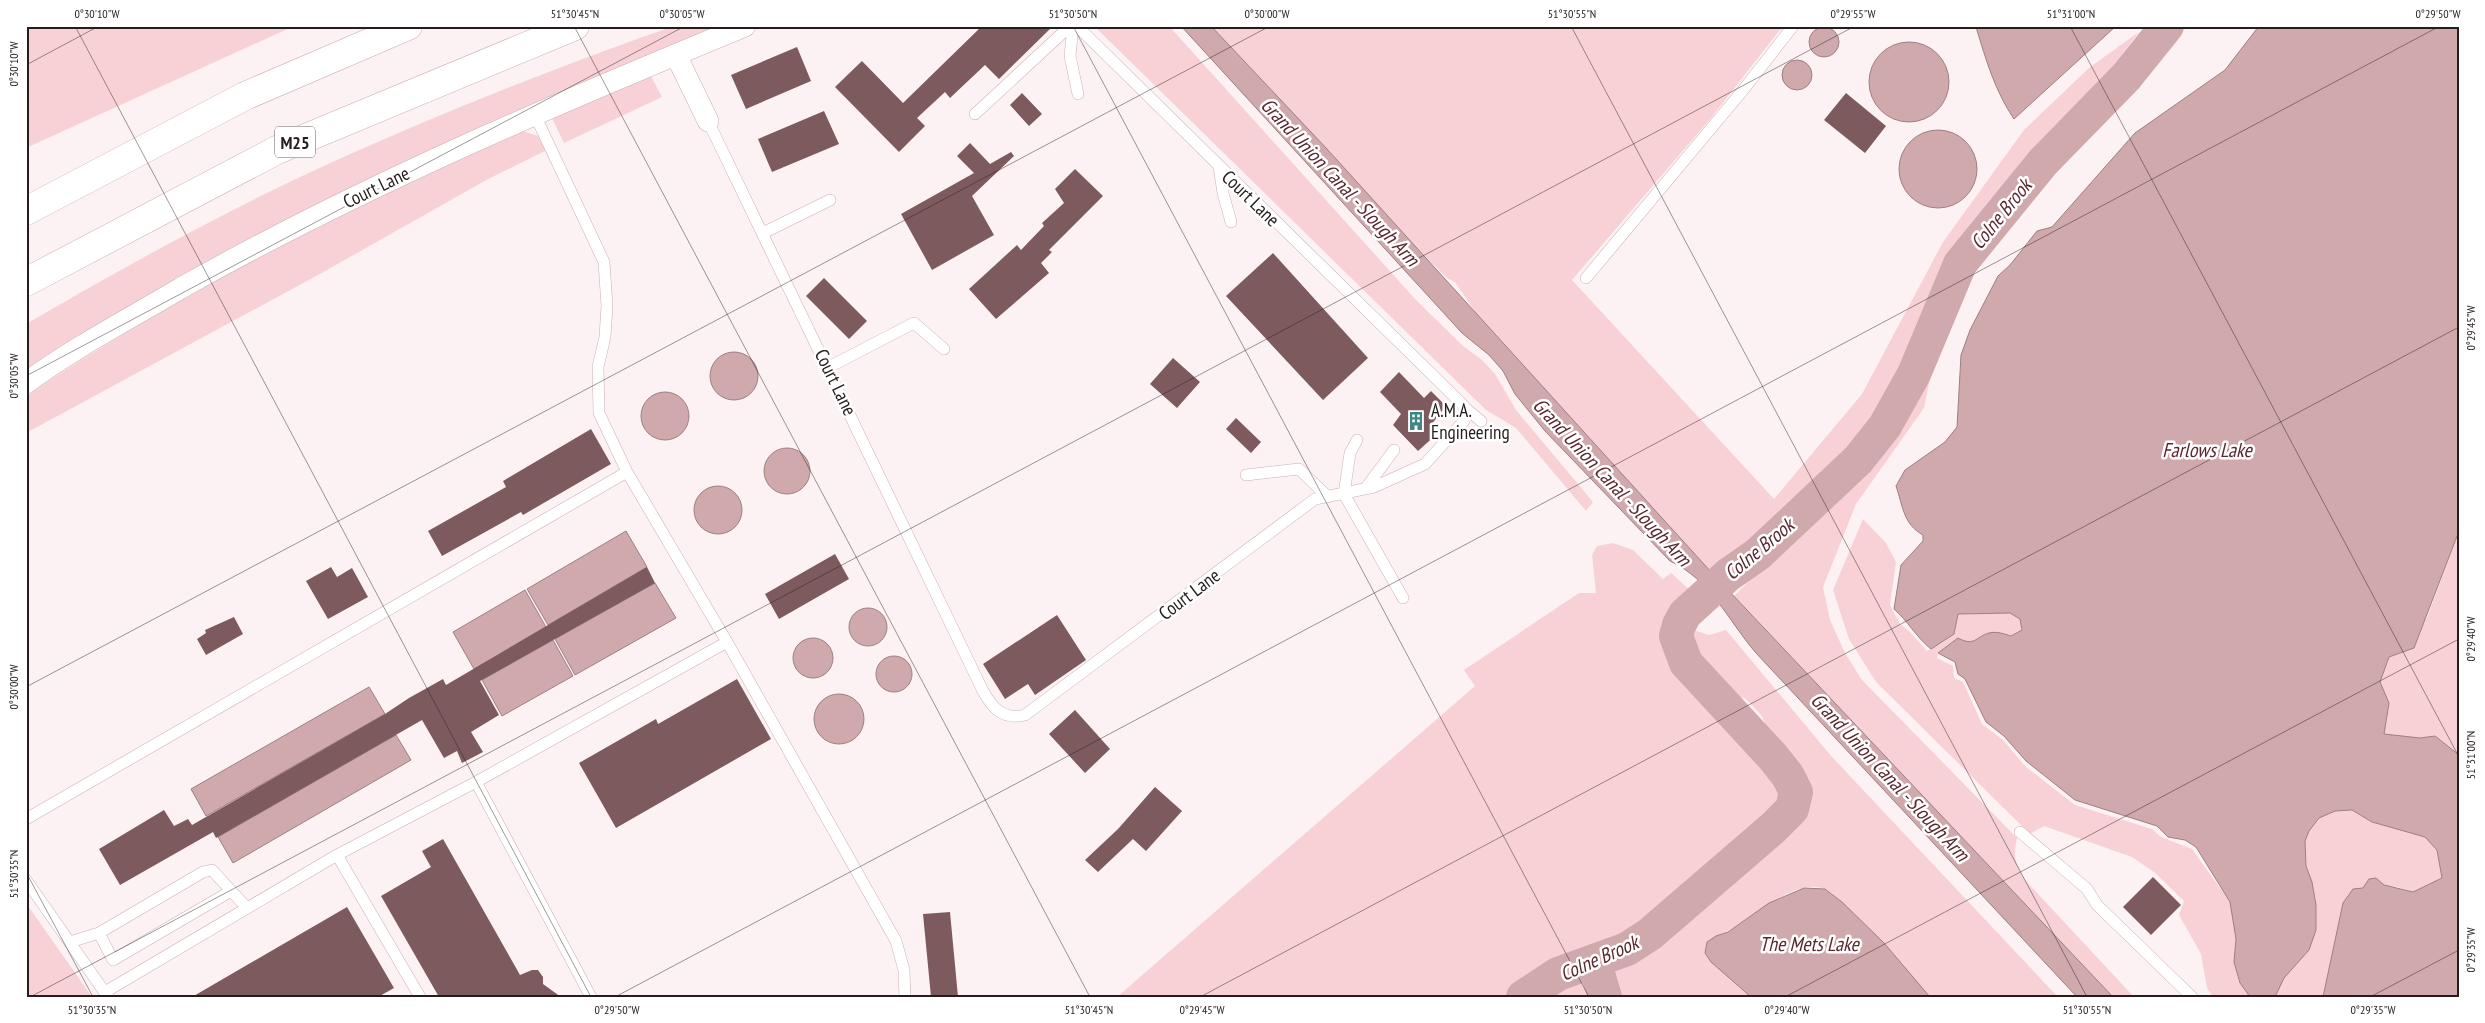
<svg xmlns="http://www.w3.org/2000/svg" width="2485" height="1023" font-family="'PT Sans Narrow',sans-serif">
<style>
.green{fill:#f7d1d5}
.water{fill:#d0a9ad;stroke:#9d7f82}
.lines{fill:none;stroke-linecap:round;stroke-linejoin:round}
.river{stroke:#d0a9ad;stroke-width:34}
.building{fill:#7d5a5e}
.service-casing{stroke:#cab0b3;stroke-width:12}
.minor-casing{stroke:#cab0b3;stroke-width:22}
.motorway-casing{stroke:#cab0b3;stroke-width:29}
.service{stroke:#fff;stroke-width:11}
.minor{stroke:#fff;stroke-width:21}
.motorway{stroke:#fff;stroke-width:28}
.ticks{fill:none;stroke:#251c1d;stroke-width:1;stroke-opacity:0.45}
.labels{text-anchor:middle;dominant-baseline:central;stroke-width:5;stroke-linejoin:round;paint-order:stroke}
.shield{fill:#fff;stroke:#666061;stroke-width:1}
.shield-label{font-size:18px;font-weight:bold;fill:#251c1d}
.street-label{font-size:19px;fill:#251c1d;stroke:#fff}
.poi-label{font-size:19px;fill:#251c1d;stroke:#fff;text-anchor:start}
.water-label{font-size:20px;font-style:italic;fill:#5b2730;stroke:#fff}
.neatline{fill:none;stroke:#251c1d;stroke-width:2}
.ticks-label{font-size:12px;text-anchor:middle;fill:#251c1d}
</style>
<rect width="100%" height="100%" fill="#fdf2f3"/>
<!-- green -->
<path class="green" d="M26,26H294L26,148Z
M674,26H725L517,119L26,379V324C128,265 230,208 337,160C447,110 560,66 674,26Z
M1094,26H1169L1416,300L1463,346L1481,359L1495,374L1516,410L1593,502L1586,511L1516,428L1486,410Z
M1211,26H1783L1711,118L1572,280L1774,499L1862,394L1943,242L2024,130L2090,67L2139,32L2043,158L1958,263L1911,375L1882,425L1857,458L1807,506L1712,573L1478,316L1455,282L1447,278L1422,253Z
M651,76L662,97L564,143L552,118Z
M523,131L538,136L547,150L490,178L318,275L26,433V396C138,321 257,256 379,197C427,174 474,151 523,131Z
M1921,377L1929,383L1924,408L1856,504L1823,587L1830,620L1845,653L1862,680L2017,838C2013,856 2015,864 2025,880L2134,997H2113L1734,596L1811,520L1857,468L1892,423L1913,386Z
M1863,519L1886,543L1896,562L1890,605L1900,624L1909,631L1927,651L1954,634L1958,614L2010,613L2020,619L2022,630L2010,636C1993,631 1992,634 1976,640C1964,645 1950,648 1938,653L1937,658L1953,666L1954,678L1963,682L1982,724L2003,740L2025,766L2075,805L2152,829L2161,837L2192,849L2230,902L2236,939L2234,962L2240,983L2250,997H2213L2207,988L2201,954L2179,915L2184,901L2154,872L2132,857L2044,826L2030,834L1876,682L1849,639L1833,590Z
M2459,531V755L2435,736L2420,738L2384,734L2389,703L2380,682L2389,657L2427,618Z
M1613,543L1633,550L1663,579L1671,573L1694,594L1670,619L1671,644L1688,673L1746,731L1786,778L1793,792L1788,809L1650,931C1635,940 1621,948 1605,954C1581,964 1534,975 1520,997H1117L1475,686L1464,670L1579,593H1596L1592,555L1597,546Z
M1690,629L1709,635L1726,630L1832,757L2058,997H1930L1842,902C1837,898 1832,893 1827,890C1793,873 1746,927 1716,936L1711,962L1751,997H1610L1599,963L1628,953L1662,929L1768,838L1797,810L1800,789L1789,766L1775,749L1762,716L1745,698L1730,697L1697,670L1687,651L1684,630Z
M2352,810L2372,822L2426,837L2437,850L2442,878L2413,892L2398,887L2367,884L2363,888L2353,889L2349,895L2323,997H2275L2284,978L2295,964L2312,882L2306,866L2305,841L2309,831L2319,818L2335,811Z
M26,903L92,997H26Z
M1591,966L1600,997H1527L1561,976Z"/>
<!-- water -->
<path class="water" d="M1181,26H1211L1327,149L1712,573L2113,997H2077L1756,653C1727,619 1711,580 1670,561L1545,431L1515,394L1503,371L1489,355L1462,333Z
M1968,26H2116L2014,119C1995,91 1986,60 1976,27L1969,28Z
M2259,26H2459V531L2414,648L2389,657L2380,682L2389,703L2384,734L2420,738L2435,736L2459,755V997H2323L2343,903L2353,889L2363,888L2369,879L2376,878L2384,885L2413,892L2442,878L2437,850L2425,837L2372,822L2352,810L2335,811L2319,818L2309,831L2305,841L2306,866L2312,882L2316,905V930L2309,950L2284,978L2275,997H2250L2240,983L2234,962L2236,939L2230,902L2196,847L2185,840L2168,837L2157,826L2075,800L2026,761L2004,736L1986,722L1965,679L1958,674L1955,662L1938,653L1958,638C1975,647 1975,637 1989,633C1997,631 2004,634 2011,636L2022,630L2020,619L2010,613L1958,614L1954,634L1931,649C1916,637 1908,621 1894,609L1901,565L1923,541V535C1903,524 1903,506 1896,486L1905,470L1945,442L1957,427L1961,355L1970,330L1998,276L2010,265L2037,231L2052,227L2135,133L2225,70Z
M1809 42a15 15 0 1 1 30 0a15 15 0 1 1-30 0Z
M1869 82a40 40 0 1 1 80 0a40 40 0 1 1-80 0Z
M1782 75a15 15 0 1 1 30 0a15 15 0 1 1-30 0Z
M1899 169a39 39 0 1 1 78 0a39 39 0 1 1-78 0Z
M710 376a24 24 0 1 1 48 0a24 24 0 1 1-48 0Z
M641 416a24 24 0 1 1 48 0a24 24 0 1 1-48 0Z
M764 471a23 23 0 1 1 46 0a23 23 0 1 1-46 0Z
M694 510a24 24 0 1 1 48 0a24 24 0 1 1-48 0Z
M626,531L647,567L548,625L527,589Z
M655,583L676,618L575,675L555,639Z
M525,590L546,627L474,669L453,632Z
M849 627a19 19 0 1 1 38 0a19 19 0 1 1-38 0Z
M793 658a20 20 0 1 1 40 0a20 20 0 1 1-40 0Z
M553,640L573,676L502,716L482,680Z
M876 674a18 18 0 1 1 36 0a18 18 0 1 1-36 0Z
M369,687L385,714L206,816L191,789Z
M814 719a25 25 0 1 1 50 0a25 25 0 1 1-50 0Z
M396,735L411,760L233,863L218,837Z
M1804,888L1825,889L1842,902L1884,943L1930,997H1751L1711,962L1705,953L1707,942L1716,936L1728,932L1769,903Z"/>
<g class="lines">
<!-- river -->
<path class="river" d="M1594,961L1605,997
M1523,997L1558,974L1627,949L1650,934L1773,828L1792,809L1796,792L1788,776L1773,757L1686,663L1676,636L1679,625L1685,614L1728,575L1758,554L1858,460L1885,426L1914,374L1960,264L2043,162L2126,77L2167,26"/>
</g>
<!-- building -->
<path class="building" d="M982,26H1053L999,79L985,65L950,98L945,92L917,118L925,126L899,152L835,87L862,61L903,103Z
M797,47L811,81L746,109L731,75Z
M1022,93L1042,114L1029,126L1010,105Z
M1846,93L1886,126L1865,153L1824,120Z
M824,111L839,144L772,172L758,139Z
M970,143L990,164L1011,152L1014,156L972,196L994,235L932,270L901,214L974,173L957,156Z
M1075,169L1103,196L1049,250L1052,252L1041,263L1049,273L996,319L969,289L1017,245L1021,250L1044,226L1042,223L1064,203L1055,189Z
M1273,253L1368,358L1323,400L1226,296Z
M824,278L867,321L849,339L806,296Z
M1173,358L1200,382L1177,408L1150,384Z
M1399,372L1424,398L1431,391L1446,406L1431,425L1438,433L1418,451L1393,425L1401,414L1380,392Z
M1236,418L1261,442L1251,453L1226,429Z
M591,429L611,464L523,515L521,512L442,556L428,531L506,487L503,481Z
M835,554L849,579L779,619L765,594Z
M331,567L337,577L352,568L368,597L328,619L306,581Z
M647,567L655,583L480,681L499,715L471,732L483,752L462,763L457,751L444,758L422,720L216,838L213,832L120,885L99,849L164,810L174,826L188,819L192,825L385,714L409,698L443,679L446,685Z
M1057,615L1086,660L1035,695L1028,684L1005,699L983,664Z
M234,617L243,634L206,655L197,639L206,633L205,630Z
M737,679L771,739L616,828L579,763L656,719L658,724Z
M1075,710L1110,749L1085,773L1049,734Z
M1155,787L1182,811L1146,851L1133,839L1098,872L1085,860L1118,829Z
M443,839L520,975L532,970H538L543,977V984L561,997H439L381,896L431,867L422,851Z
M2153,877L2181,905L2151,935L2123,907Z
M347,907L394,988L378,997H192Z
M950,912L958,997H931L923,914Z"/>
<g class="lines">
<!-- service casing -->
<g class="service-casing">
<path id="service" d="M1073,26L1070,56L1078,94
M975,114L1070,26
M535,115L604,262L607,306L605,337L598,367L599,413L627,472
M708,121L983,691C993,709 1003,720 1025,715L1315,499L1374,487L1425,464L1464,421L1467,414L1464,406L1077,26
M1219,167L1223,193L1231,222
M763,233L830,200
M1586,278L1744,89L1793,26
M829,367L914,323L944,349
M1465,408L1481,421
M1357,440L1350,453L1344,494L1403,598
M1246,475L1299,469L1328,497
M1365,489L1394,450
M476,782L591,997
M26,819L627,472L727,642L896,941L904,970L905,997
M2020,832L2087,889L2097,905L2192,997
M337,855L420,997
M26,880L108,997
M99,933L113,960L231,891
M70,942L99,933L203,872L212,870L246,907
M105,992L337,855L476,782L727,642"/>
</g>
<!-- minor casing -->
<g class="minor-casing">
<path id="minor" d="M676,55L708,121
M26,383C75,347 129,319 181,288C362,186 553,105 745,26"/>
</g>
<!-- motorway casing -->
<g class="motorway-casing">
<path id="motorway" d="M26,211L245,96L408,26
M26,282L277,150L575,26"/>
</g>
<!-- service -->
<use href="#service" class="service"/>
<!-- minor -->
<use href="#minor" class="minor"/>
<!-- motorway -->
<use href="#motorway" class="motorway"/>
</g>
<!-- ticks -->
<path class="ticks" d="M75,26L591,997M574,26L1090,997M1073,26L1589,997M1571,26L2087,997M2070,26L2459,757M26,65L99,26M26,376L685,26M26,687L1270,26M26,872L93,997M30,997L1855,26M615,997L2440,26M1200,997L2459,327M1785,997L2459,639M2370,997L2459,950"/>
<!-- icons -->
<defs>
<g id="building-bare" transform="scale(1.5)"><path d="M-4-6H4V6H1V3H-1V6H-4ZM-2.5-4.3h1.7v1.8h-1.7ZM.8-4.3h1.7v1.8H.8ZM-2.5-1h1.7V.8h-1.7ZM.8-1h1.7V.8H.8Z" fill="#3f8784" stroke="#fff" stroke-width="2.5" paint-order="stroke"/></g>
</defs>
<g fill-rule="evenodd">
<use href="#building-bare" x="1416" y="421"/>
</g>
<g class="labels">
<!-- shield labels -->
<rect class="shield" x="275" y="126.5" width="40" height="31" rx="4"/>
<g class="shield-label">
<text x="295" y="142">M25</text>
</g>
<!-- street labels -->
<g class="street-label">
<text transform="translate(376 187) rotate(-26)">Court Lane</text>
<text transform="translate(1251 198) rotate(44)">Court Lane</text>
<text transform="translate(836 382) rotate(64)">Court Lane</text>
<text transform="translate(1189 594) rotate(-37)">Court Lane</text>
</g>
<!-- poi labels -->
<g class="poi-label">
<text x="1431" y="410">A.M.A.<tspan x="1431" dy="22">Engineering</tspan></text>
</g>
<!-- water labels -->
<g class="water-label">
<text transform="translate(1340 182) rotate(47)">Grand Union Canal - Slough Arm</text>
<text transform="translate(2001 214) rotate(-51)">Colne Brook</text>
<text x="2207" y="450">Farlows Lake</text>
<text transform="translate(1612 482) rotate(47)">Grand Union Canal - Slough Arm</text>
<text transform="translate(1759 549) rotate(-40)">Colne Brook</text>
<text transform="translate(1890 777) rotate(47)">Grand Union Canal - Slough Arm</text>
<text x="1809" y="944">The Mets Lake</text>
<text transform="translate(1599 958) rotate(-24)">Colne Brook</text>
</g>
</g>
<!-- border -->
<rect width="2485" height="1023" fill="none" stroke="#ffffff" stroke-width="55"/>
<rect x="28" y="28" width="2430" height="968" class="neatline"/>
<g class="ticks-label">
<text x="97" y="18">0°30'10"W</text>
<text x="575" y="18">51°30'45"N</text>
<text x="682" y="18">0°30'05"W</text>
<text x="1073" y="18">51°30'50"N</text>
<text x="1267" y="18">0°30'00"W</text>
<text x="1572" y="18">51°30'55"N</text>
<text x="1853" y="18">0°29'55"W</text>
<text x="2071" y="18">51°31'00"N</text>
<text x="2438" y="18">0°29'50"W</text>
<text transform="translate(14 64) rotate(-90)" y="4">0°30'10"W</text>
<text transform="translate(2471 328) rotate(-90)" y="4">0°29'45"W</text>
<text transform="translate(14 376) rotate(-90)" y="4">0°30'05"W</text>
<text transform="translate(2471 639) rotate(-90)" y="4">0°29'40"W</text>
<text transform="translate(14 687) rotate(-90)" y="4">0°30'00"W</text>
<text transform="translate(2471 755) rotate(-90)" y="4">51°31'00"N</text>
<text transform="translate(14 874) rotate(-90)" y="4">51°30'35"N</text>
<text transform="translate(2471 950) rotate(-90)" y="4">0°29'35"W</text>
<text x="92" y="1014">51°30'35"N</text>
<text x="617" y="1014">0°29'50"W</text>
<text x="1089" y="1014">51°30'45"N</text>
<text x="1202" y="1014">0°29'45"W</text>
<text x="1588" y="1014">51°30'50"N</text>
<text x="1787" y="1014">0°29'40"W</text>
<text x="2087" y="1014">51°30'55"N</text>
<text x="2373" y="1014">0°29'35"W</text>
</g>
</svg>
